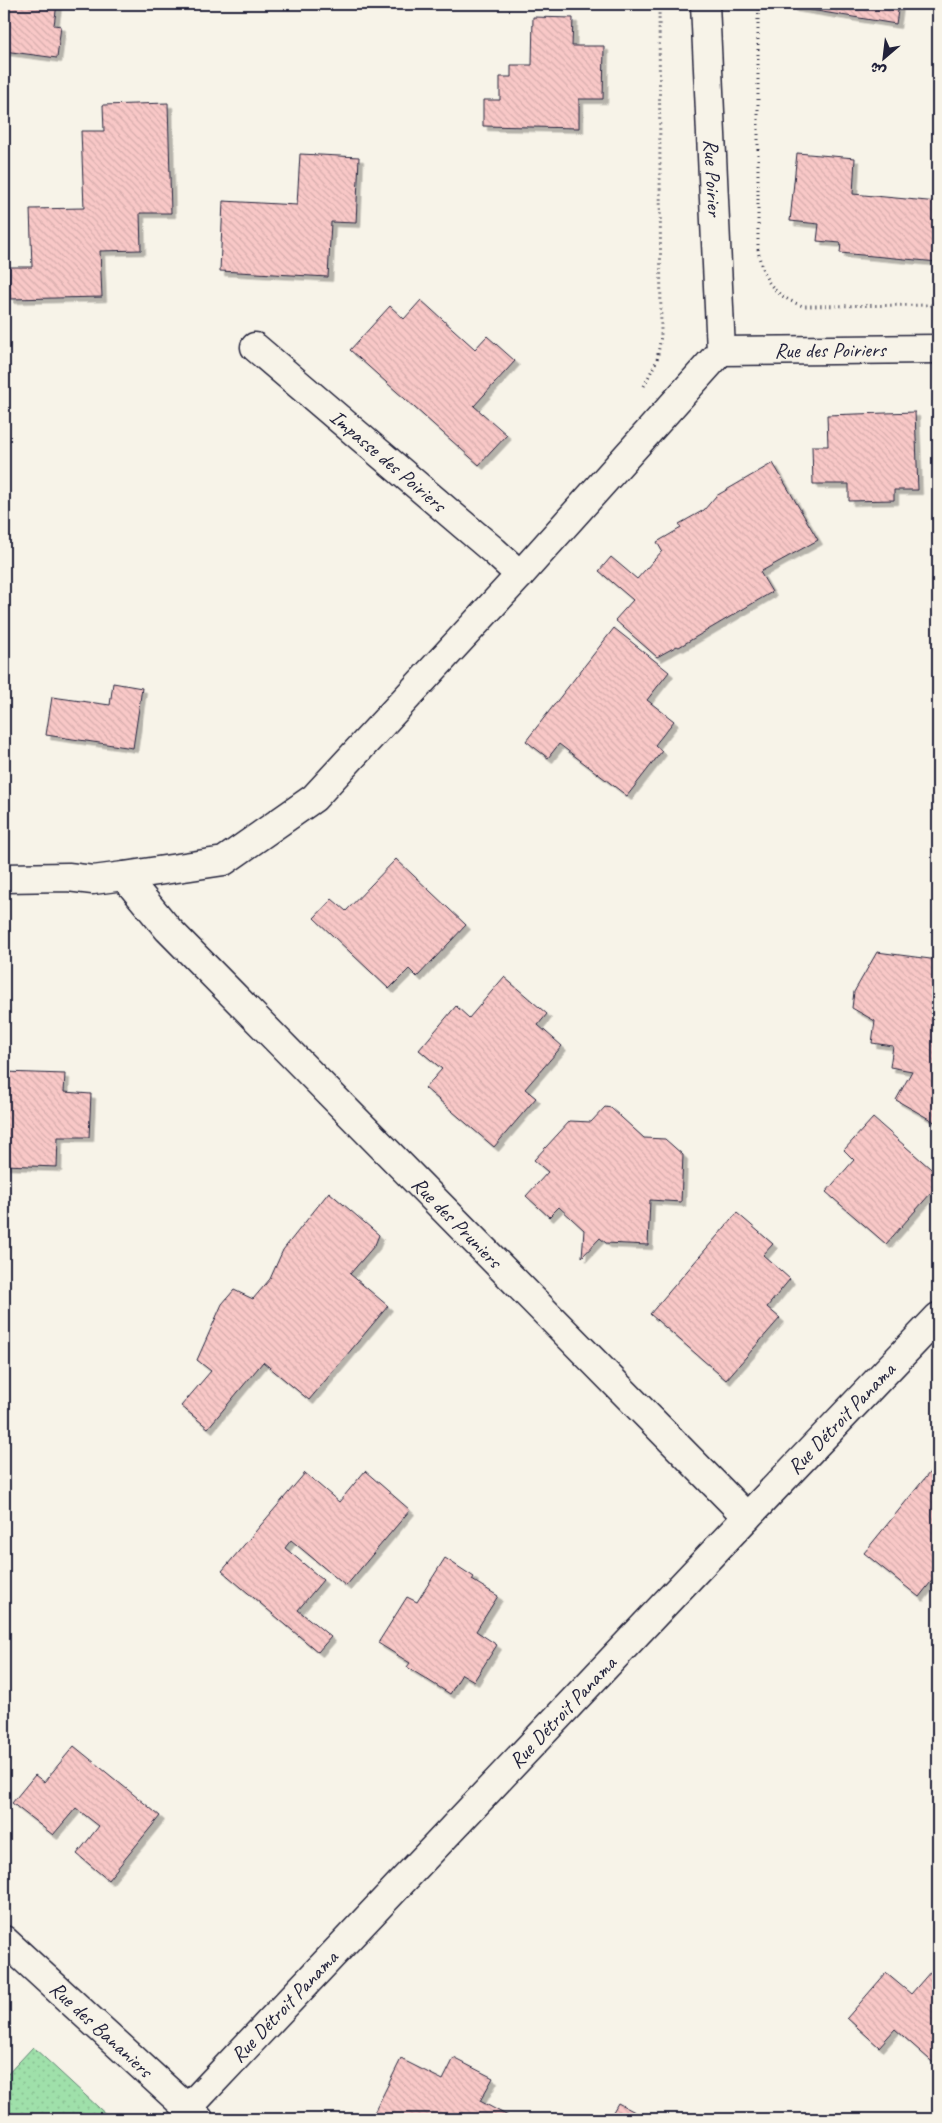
<svg xmlns="http://www.w3.org/2000/svg" width="942" height="2123" font-family="Caveat,'Playpen Sans Arabic',sans-serif">
<style>
.garden{fill:url(#garden-dots);stroke:#608172}
.building{fill:url(#building-back-hatch);stroke:#22223b;filter:url(#shadow)}
.lines{fill:none;stroke-linecap:round;stroke-linejoin:round}
.street-casing{stroke:#22223b;stroke-width:31}
.path{stroke:#22223b;stroke-width:3;stroke-dasharray:1 4;stroke-linecap:butt}
.street{stroke:#f7f3e8;stroke-width:28}
.labels{text-anchor:middle;dominant-baseline:central;stroke-width:4;stroke-linejoin:round;paint-order:stroke}
.street-label{font-size:21px;fill:#22223b;stroke:#f7f3e8}
</style>
<defs>
<pattern id="garden-dots" width="8" height="8" patternUnits="userSpaceOnUse" patternTransform="scale(1.25)"><rect width="8" height="8" fill="#9fe0aa"/><path d="M2 2h.1M6 6h.1" fill="none" stroke="#89c093" stroke-width="1.8" stroke-linecap="round"/></pattern>
<pattern id="building-back-hatch" width="6" height="6" patternUnits="userSpaceOnUse" patternTransform="scale(1.25)"><rect width="6" height="6" fill="#f9c8c7"/><path d="M-1 5l2 2M0 0l6 6M5-1l2 2" fill="none" stroke="#d5acac"/></pattern>
<filter id="shadow"><feDropShadow dx="4.5" dy="4.5" stdDeviation="0" flood-color="#0004"/></filter>
</defs>
<rect width="100%" height="100%" fill="#f7f3e8"/>
<filter id="ink" filterUnits="userSpaceOnUse"><feTurbulence type="fractalNoise" baseFrequency=".02" numOctaves="2"/><feDisplacementMap in="SourceGraphic" scale="10" xChannelSelector="R" yChannelSelector="G"/><feConvolveMatrix kernelMatrix="1 2 1 2 8 2 1 2 1" color-interpolation-filters="sRGB"/></filter>
<g filter="url(#ink)">
<!-- garden -->
<path class="garden" d="M33,2047L111,2119H4V2078Z"/>
<!-- building -->
<path class="building" d="M4,4H57L54,25L61,26L57,58L4,51Z
M793,4H899L896,24L792,7Z
M533,17L573,18L572,46H604L603,99H579V128L483,126V100H500V77H511V65H532Z
M168,103L171,213H140L141,250L100,251L102,297L10,299L9,267H32L30,209L84,208L81,131H104L103,105Z
M797,153L855,158L853,194L938,202V262L840,253L841,243L817,241L819,224L790,221Z
M300,154L359,157L356,223L331,222L328,277L220,271L223,201L297,205Z
M421,300L475,349L487,336L515,361L474,406L507,435L479,465L350,350L390,306L404,319Z
M915,412L918,490H894V500L849,501V484H813L812,446H828L827,415Z
M773,463L818,540L760,572L772,592L679,647L677,646L657,657L615,620L633,600L599,571L611,557L637,579L662,551L657,542L681,528L679,524L704,510L716,496Z
M614,628L669,672L647,700L674,721L655,745L662,751L627,796L559,744L548,758L526,741Z
M113,683L142,688L133,748L46,735L52,697L110,705Z
M396,859L466,925L417,977L409,969L389,989L314,918L332,899L346,911Z
M877,952L938,960L934,1000L938,1002V1124L896,1100L912,1071L890,1067L893,1046L872,1043L875,1021L852,1008L854,992Z
M504,977L547,1014L538,1025L562,1046L525,1089L536,1098L494,1147L425,1088L442,1069L419,1050L456,1006L469,1018Z
M4,1072L65,1074L64,1092L91,1094L89,1137H58L57,1167L4,1165Z
M605,1107L611,1108L644,1138L665,1139L683,1155L681,1202L650,1200L648,1245L606,1243L600,1238L582,1257L584,1230L559,1207L549,1217L526,1196L548,1172L534,1160L570,1121L591,1122Z
M873,1118L938,1175V1185L886,1244L826,1192L854,1160L844,1150Z
M329,1192L379,1235L375,1245L350,1274L388,1306L309,1400L263,1362L208,1428L181,1406L211,1371L197,1360L222,1304L234,1290L253,1299L270,1279L283,1250Z
M737,1213L773,1244L763,1255L790,1279L767,1307L780,1318L726,1380L650,1314Z
M938,1462V1573L919,1597L864,1553Z
M365,1471L410,1510L346,1586L291,1540L285,1548L323,1580L298,1610L331,1637L318,1652L222,1571L305,1473L339,1502Z
M445,1558L474,1577L472,1580L498,1596L476,1631L497,1645L474,1681L462,1674L450,1694L407,1667L410,1663L378,1643L407,1597L417,1602Z
M74,1746L160,1816L108,1880L77,1854L99,1826L76,1808L53,1835L12,1803L35,1775L44,1782Z
M938,1963V2067L895,2029L879,2047L847,2018L886,1973L911,1994Z
M454,2058L493,2078L480,2101L508,2116L506,2119H371L401,2059L443,2080Z
M618,2103L648,2119H609Z"/>
<g class="lines">
<!-- street casing -->
<g class="street-casing">
<g id="street">
<path id="s1" d="M705,4L721,351"/>
<path id="s2" d="M255,347L494,551L520,575"/>
<path id="s3" d="M721,351L938,349"/>
<path d="M124,876L224,861L314,798L520,575L721,351"/>
<path id="s4" d="M4,878L68,877L93,880L124,876L168,929L747,1517"/>
<path id="s5" d="M4,1940L199,2119"/>
<path id="s6" d="M188,2108L747,1517L938,1317"/>
</g>
</g>
<!-- path -->
<path class="path" d="M758,4V249C762,280 774,296 803,306L938,305
M644,386L657,360L661,336L659,4"/>
<!-- street -->
<use href="#street" class="street"/>
</g>
</g>
<g class="labels">
<!-- street labels -->
<g class="street-label">
<text stroke="none"><textPath href="#s1" startOffset="174">Rue Poirier</textPath></text>
<text stroke="none"><textPath href="#s3" startOffset="109">Rue des Poiriers</textPath></text>
<text stroke="none"><textPath href="#s2" startOffset="175">Impasse des Poiriers</textPath></text>
<text stroke="none"><textPath href="#s4" startOffset="601">Rue des Pruniers</textPath></text>
<text stroke="none"><textPath href="#s6" startOffset="950">Rue Détroit Panama</textPath></text>
<text stroke="none"><textPath href="#s6" startOffset="545">Rue Détroit Panama</textPath></text>
<text stroke="none"><textPath href="#s6" startOffset="140">Rue Détroit Panama</textPath></text>
<text stroke="none"><textPath href="#s5" startOffset="132">Rue des Bananiers</textPath></text>
</g>
</g>
<!-- margin -->
<rect width="942" height="2123" fill="none" stroke="#f7f3e8" stroke-width="20"/>
<rect x="10" y="10" width="922" height="2103" fill="none" stroke="#22223b" stroke-width="2" filter="url(#ink)"/>
<!-- north arrow -->
<g transform="translate(884 58) rotate(208)" stroke="#f7f3e8" stroke-width="4" paint-order="stroke">
<path d="M0-4L9 19L0 12L-9 19Z" fill="#22223b"/>
<text y="-8" font-size="14" font-weight="bold" text-anchor="middle" fill="#22223b">ش</text>
</g>
</svg>
